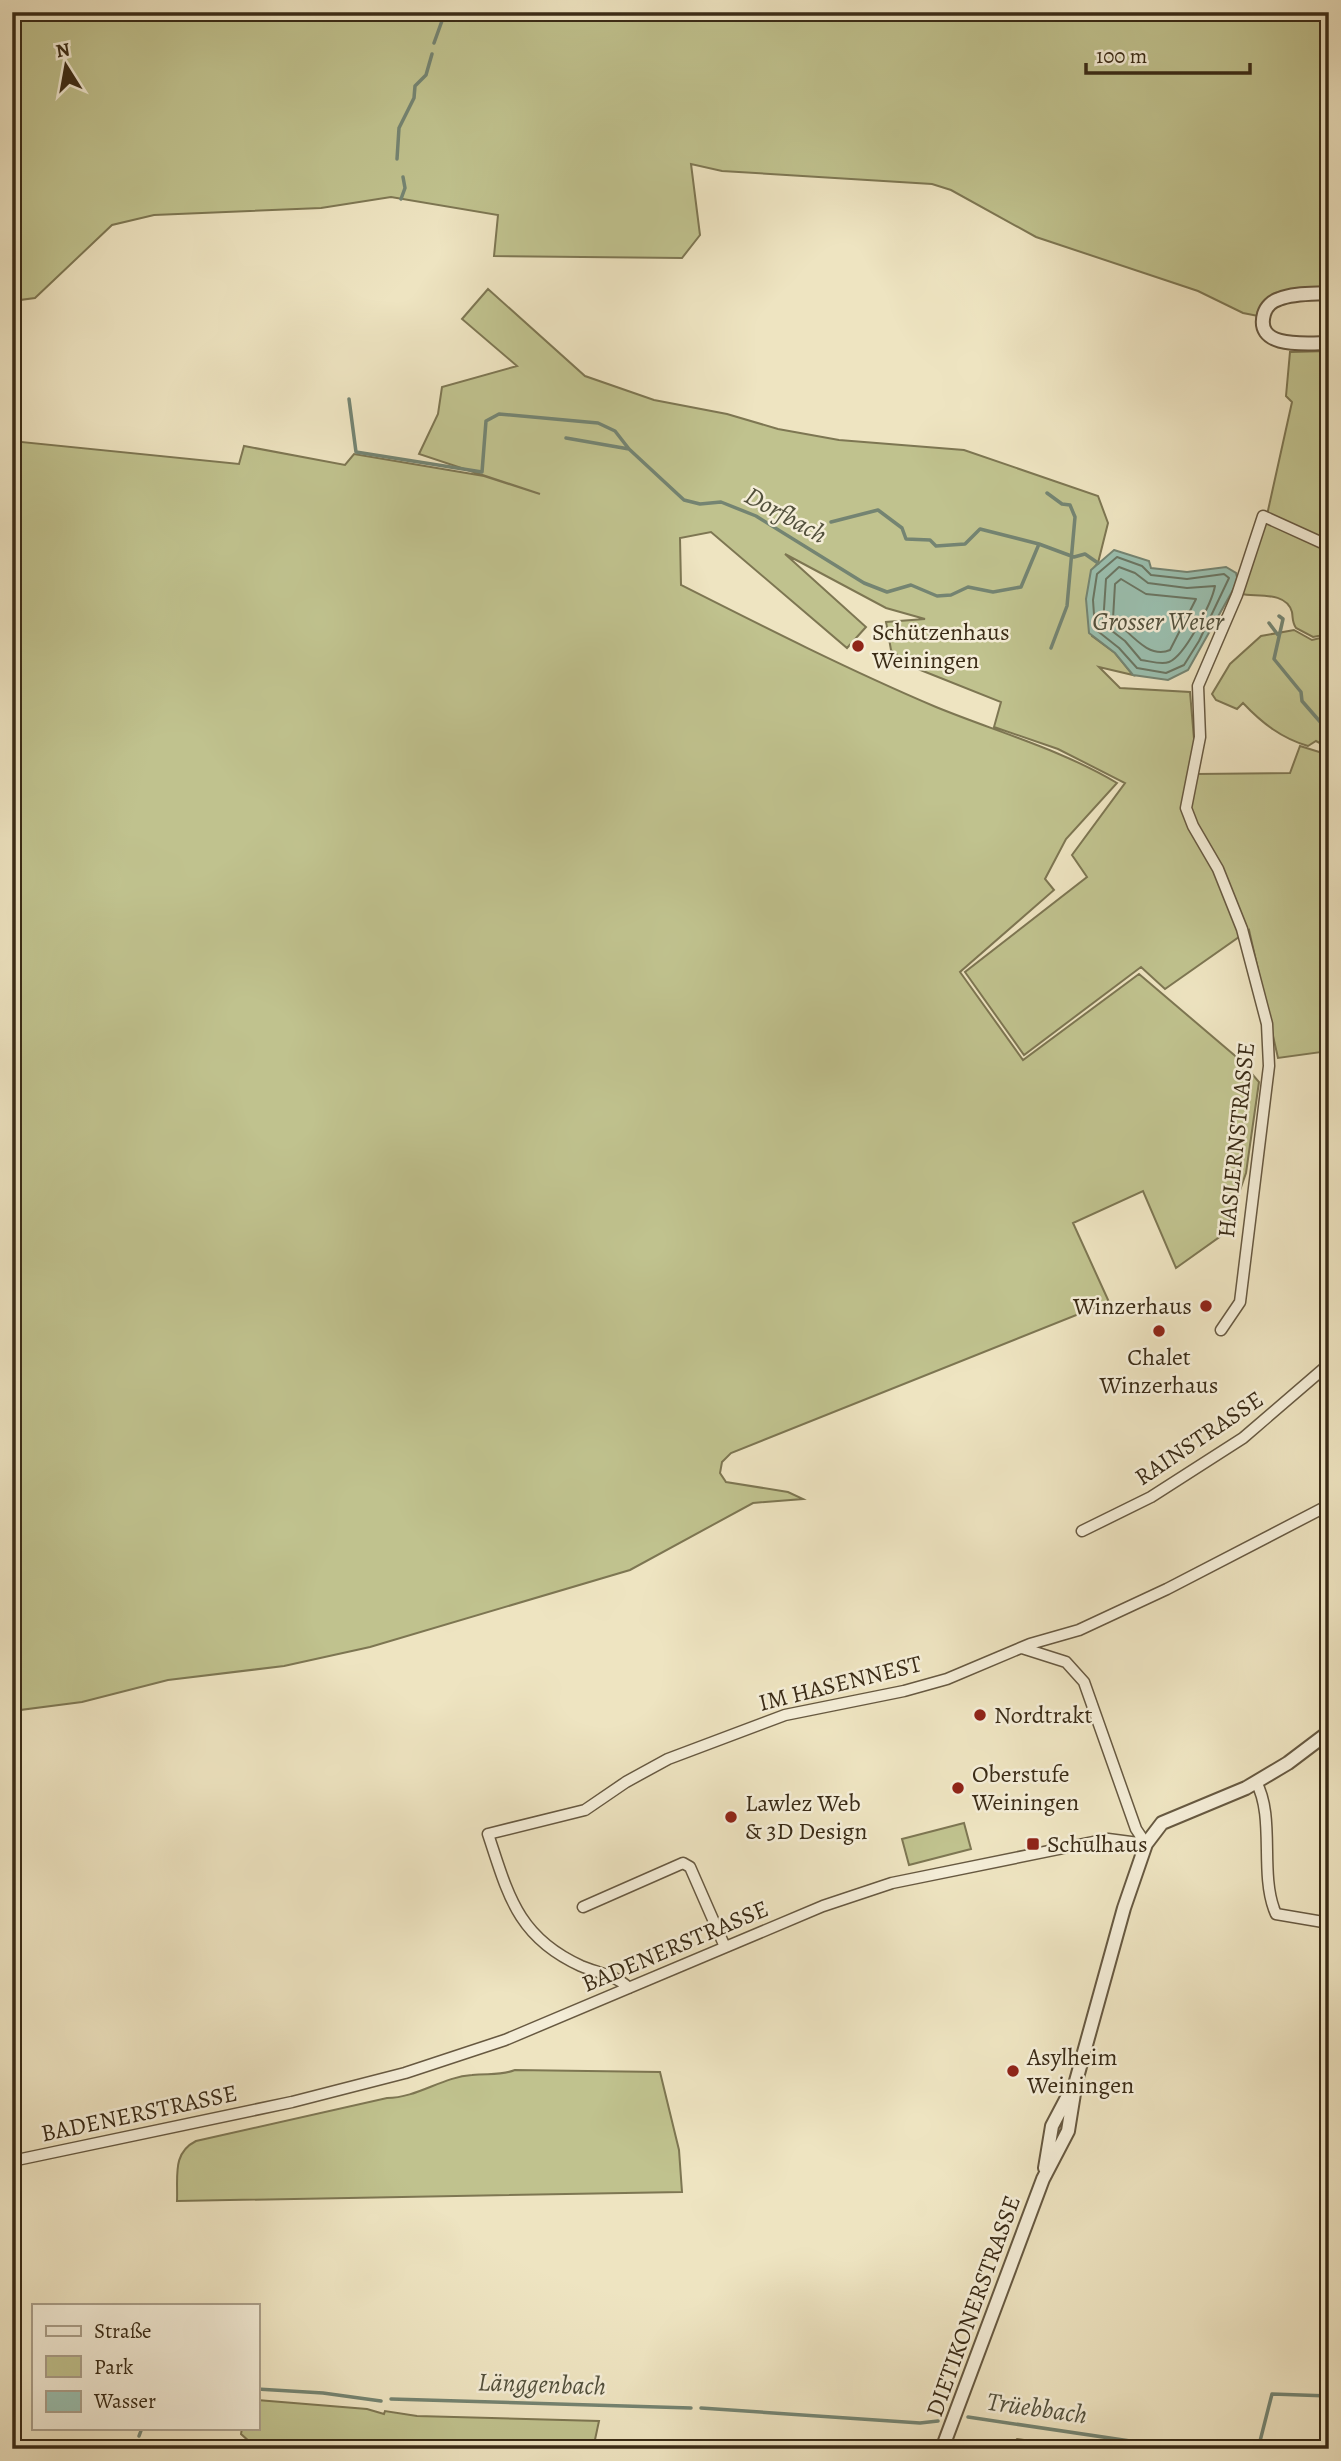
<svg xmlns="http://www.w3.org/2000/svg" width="1341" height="2461" font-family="Alegreya,serif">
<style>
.green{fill:#c0c28e;stroke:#7d7652;stroke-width:2}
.water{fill:#9abfaf;stroke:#748472;stroke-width:2}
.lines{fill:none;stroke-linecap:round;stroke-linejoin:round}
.shore{stroke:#6a7562;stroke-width:2}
.stream{stroke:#748472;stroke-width:3.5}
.minor-casing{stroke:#675941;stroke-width:13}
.tertiary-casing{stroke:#675941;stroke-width:16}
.minor{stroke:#f4edd7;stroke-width:10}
.tertiary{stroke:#f4edd7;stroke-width:12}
.poi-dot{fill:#8f2418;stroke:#f4edd7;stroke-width:2.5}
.labels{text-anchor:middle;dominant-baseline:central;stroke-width:5;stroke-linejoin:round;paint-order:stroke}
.poi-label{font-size:24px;fill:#3a2b16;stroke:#f4edd7;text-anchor:start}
.street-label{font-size:24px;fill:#3a2b16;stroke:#f4edd7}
.water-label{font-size:26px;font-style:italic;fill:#52503c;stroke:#f4edd7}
</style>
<rect width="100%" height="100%" fill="#eee4c1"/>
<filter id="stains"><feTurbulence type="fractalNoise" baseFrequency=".00286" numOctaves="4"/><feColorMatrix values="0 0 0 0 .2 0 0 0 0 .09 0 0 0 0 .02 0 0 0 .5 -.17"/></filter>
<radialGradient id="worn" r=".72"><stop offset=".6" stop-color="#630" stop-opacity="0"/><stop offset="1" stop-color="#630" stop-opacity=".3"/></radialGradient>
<!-- green -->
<path class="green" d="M12,12H1329V293L1283,297L1263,317L1243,313L1198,291L1036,237L951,190L932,184L722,171L691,164L700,235L682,258L494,256L498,215L391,197L321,208L154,215L112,225L35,298L12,301Z
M488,289L585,376L654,400L727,414L778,429L839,440L964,450L1098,496L1108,523L1098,563L1091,571L1092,636L1115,653L1133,675L1099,667L1120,688L1190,692L1197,774L1290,773L1300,746L1329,755V1051L1278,1058L1249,930L1165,989L1141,967L1024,1055L965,972L1087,877L1072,855L1125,783L1058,749L994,727L1001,702L913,667L891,650L886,622L925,619L886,608L785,554L866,627L847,648L711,532L680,538L681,585C766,628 849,670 936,707C997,732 1060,749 1117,783L1066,839L1045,879L1054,890L960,972L1023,1060L1139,974L1240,1060L1259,1082L1246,1173L1225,1233L1176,1268L1143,1191L1073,1223L1109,1302L731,1453L722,1462L720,1473L726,1482L788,1492L803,1499L753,1503L630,1570L370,1647L284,1666L168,1680L82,1702L12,1711V441L239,464L244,446L345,465L354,454L484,476L540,494L419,454L438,414L442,387L517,366L462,319Z
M1329,351V634L1313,637L1296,628C1292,622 1293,618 1292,612C1286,591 1257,597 1241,594L1265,524L1292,402L1286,396L1290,352Z
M1294,630L1312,640L1329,636V748L1316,741L1308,746C1281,738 1262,723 1243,703L1237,709L1216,700L1212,694L1230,664L1261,636Z
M964,1823L971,1849L909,1865L902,1839Z
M515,2070L660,2072L679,2150L682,2192L177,2201C178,2176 172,2153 196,2141L387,2098C417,2098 442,2077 472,2075C488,2073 500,2076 515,2070Z
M257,2400L367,2409L384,2414L385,2411L417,2416L599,2421L593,2449H250L251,2443L241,2434L242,2428H257Z
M1017,2439L1087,2449H1008Z"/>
<!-- water -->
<path class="water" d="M1114,550L1149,561L1151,568L1187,572L1226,567L1236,573L1238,581L1188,670L1168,680L1133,675L1115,653L1089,633L1086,599L1091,570Z"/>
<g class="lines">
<!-- shore -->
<path class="shore" d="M1117,557L1142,566L1151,575L1187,579L1224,574L1229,578L1199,641L1184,665L1166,673L1137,668L1119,648L1095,629L1093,600L1097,574Z
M1119,567L1135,573L1148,583L1187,588L1215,586C1212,602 1185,656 1169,662C1161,665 1150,661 1141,660L1125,641L1103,624L1106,579Z
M1121,579L1146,594L1196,599L1170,650C1148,660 1129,631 1113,619L1115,584Z"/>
<!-- stream -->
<path class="stream" d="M434,43L443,18
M397,159L399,128L414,98L415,86L426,75L432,54
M401,199L405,188L403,177
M1325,281L1329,263
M349,399L356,452L482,472L486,421L499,414L598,423L615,431L629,449L684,500L700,504L721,502L756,516L864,583L887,592L911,585L937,596L951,595L968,587L993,592L1021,587L1039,544
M566,438L629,449
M1047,493L1062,504L1070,505L1075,517L1067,606L1051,648
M831,522L878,510L902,528L906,539L930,540L936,546L965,544L980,529L1039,544L1074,557L1085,554L1098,563
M1279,616L1283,619L1274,659L1301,692L1302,701L1329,732
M1269,623L1278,635
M257,2389L323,2393L381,2401
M391,2399L691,2408
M701,2408L920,2423L938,2421
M968,2417L1184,2449
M139,2436L142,2428
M1258,2449L1272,2394L1329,2396"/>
<!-- minor casing -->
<g class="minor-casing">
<path id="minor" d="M1221,1330L1240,1302L1269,1066L1267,1024L1242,929L1218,869L1193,826L1186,808L1200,737L1198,686L1237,595L1263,516L1329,546
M1082,1531L1151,1497L1243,1438L1329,1364
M1022,1648L1066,1662L1084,1682L1136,1829L1146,1844
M1256,1782C1275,1816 1260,1871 1274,1909L1276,1914L1329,1923
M583,1907L683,1863L690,1867L725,1947
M629,1988C616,1975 598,1973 581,1966C517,1937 508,1894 488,1834L585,1810L626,1782L668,1759L785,1715L904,1691L947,1679L1030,1644L1079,1630L1167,1589L1329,1505
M12,2161L292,2102L405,2073L505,2040L823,1906L892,1883L1108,1839L1146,1844"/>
</g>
<!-- tertiary casing -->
<g class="tertiary-casing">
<path id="tertiary" d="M1329,293C1313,294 1293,293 1279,299C1272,301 1266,307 1264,314C1254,350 1309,343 1329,343
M1045,2168L1052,2126L1071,2090
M942,2449L1043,2179L1068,2131L1076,2081L1124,1908L1146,1844L1162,1823L1246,1788L1288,1763L1329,1732"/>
</g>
<!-- minor -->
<use href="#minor" class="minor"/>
<!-- tertiary -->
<use href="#tertiary" class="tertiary"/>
</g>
<!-- markers -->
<g class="poi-dot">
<circle cx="858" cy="646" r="7"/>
<circle cx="1206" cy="1306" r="7"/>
<circle cx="1159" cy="1331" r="7"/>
<circle cx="980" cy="1715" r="7"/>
<circle cx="958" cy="1788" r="7"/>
<circle cx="731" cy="1817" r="7"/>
<rect x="1026" y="1837" width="14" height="14" rx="3.5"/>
<circle cx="1013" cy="2071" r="7"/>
</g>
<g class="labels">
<!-- poi labels -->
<g class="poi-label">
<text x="872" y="632">Schützenhaus<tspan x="872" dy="28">Weiningen</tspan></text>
<text x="1192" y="1306" text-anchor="end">Winzerhaus</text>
<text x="1159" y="1357" text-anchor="middle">Chalet<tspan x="1159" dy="28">Winzerhaus</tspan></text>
<text x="994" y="1715">Nordtrakt</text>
<text x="972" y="1774">Oberstufe<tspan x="972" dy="28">Weiningen</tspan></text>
<text x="745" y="1803">Lawlez Web<tspan x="745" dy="28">&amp; 3D Design</tspan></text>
<text x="1047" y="1844">Schulhaus</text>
<text x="1027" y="2057">Asylheim<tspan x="1027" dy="28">Weiningen</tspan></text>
</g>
<!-- street labels -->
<g class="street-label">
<text transform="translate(1236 1140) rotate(-84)">HASLERNSTRASSE</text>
<text transform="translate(1199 1438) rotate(-34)">RAINSTRASSE</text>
<text transform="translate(840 1683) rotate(-14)">IM HASENNEST</text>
<text transform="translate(675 1946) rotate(-23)">BADENERSTRASSE</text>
<text transform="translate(139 2113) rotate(-12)">BADENERSTRASSE</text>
<text transform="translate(973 2306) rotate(-70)">DIETIKONERSTRASSE</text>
</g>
<!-- water labels -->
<g class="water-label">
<text transform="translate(786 515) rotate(29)">Dorfbach</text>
<text x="1158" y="621">Grosser Weier</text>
<text transform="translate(542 2384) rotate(2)">Länggenbach</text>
<text transform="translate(1037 2408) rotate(8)">Trüebbach</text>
</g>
</g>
<!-- margin -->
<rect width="1341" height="2461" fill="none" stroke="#eee4c1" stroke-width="42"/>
<rect x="14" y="14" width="1313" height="2433" fill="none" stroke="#3a2b16" stroke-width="3.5"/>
<rect x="21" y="21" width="1299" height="2419" fill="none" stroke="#3a2b16" stroke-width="2"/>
<!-- legend -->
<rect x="32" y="2304" width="228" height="126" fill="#f4edd7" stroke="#aa9f8a" stroke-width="2"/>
<rect x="46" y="2326" width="35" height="10" fill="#f4edd7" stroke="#aa9f8a" stroke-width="2"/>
<text x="94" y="2338" font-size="21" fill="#3a2b16">Straße</text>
<rect x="46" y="2356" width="35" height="21" fill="#c0c28e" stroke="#aa9f8a" stroke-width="2"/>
<text x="94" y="2374" font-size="21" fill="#3a2b16">Park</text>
<rect x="46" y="2391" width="35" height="21" fill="#9abfaf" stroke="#aa9f8a" stroke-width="2"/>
<text x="94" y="2408" font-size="21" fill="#3a2b16">Wasser</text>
<!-- north arrow -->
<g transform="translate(66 66) rotate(349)" stroke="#f4edd7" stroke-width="5" paint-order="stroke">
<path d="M0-5L12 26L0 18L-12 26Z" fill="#3a2b16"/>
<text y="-10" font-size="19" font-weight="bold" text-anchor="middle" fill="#3a2b16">N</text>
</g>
<!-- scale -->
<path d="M1086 63v10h164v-10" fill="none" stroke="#3a2b16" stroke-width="3.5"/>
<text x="1096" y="63" font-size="21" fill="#3a2b16" stroke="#f4edd7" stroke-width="5" paint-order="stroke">100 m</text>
<rect width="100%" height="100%" filter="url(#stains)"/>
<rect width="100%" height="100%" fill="url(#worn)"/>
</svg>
